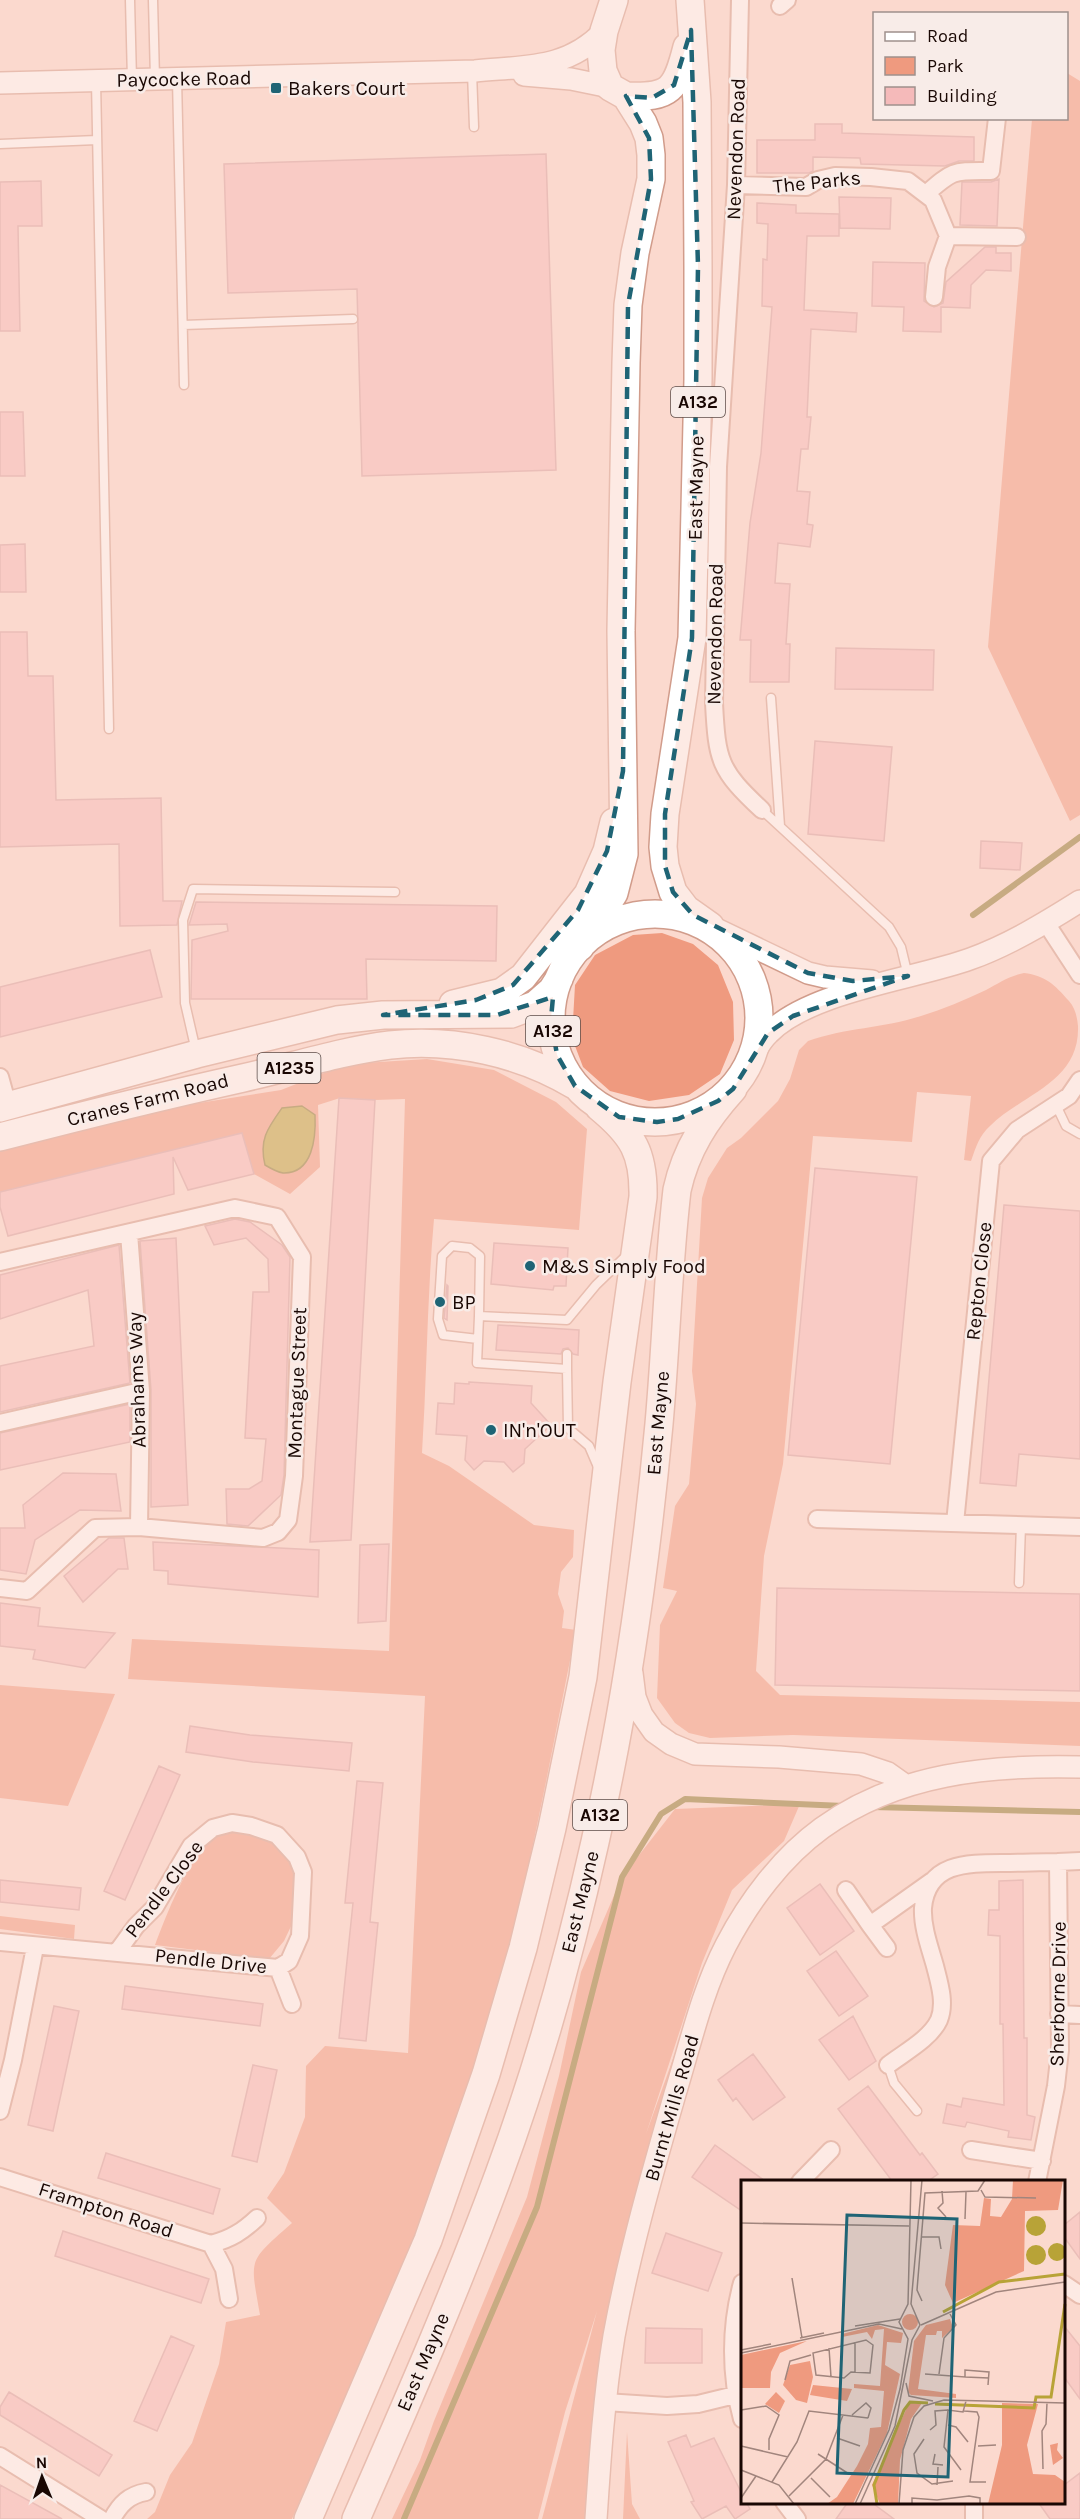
<svg xmlns="http://www.w3.org/2000/svg" width="1080" height="2519" font-family="Karla,sans-serif">
<style>
.green{fill:#ef9a7f}
.water{fill:#b8a337;stroke:#887427;stroke-width:1.5}
.lines{fill:none;stroke-linecap:round;stroke-linejoin:round}
.stream{stroke:#887427;stroke-width:6}
.building{fill:#f5baba;stroke:#d69d9d;stroke-width:1.5}
.service-casing{stroke:#d19c8b;stroke-width:11}
.minor-casing{stroke:#d19c8b;stroke-width:20}
.tertiary-casing{stroke:#d19c8b;stroke-width:24}
.primary-casing{stroke:#d19c8b;stroke-width:30}
.service{stroke:#fff;stroke-width:8}
.minor{stroke:#fff;stroke-width:16}
.tertiary{stroke:#fff;stroke-width:21}
.primary{stroke:#fff;stroke-width:27}
.marked{fill:none;stroke:#1f6475;stroke-width:4.5;stroke-dasharray:12 8;stroke-linejoin:round}
.poi-dot{fill:#1f6475;stroke:#f8ece8;stroke-width:2}
.labels{text-anchor:middle;dominant-baseline:central;stroke-width:5;stroke-linejoin:round;paint-order:stroke}
.shield{fill:#f8ece8;stroke:#5c4c48;stroke-width:1.5}
.shield-label{font-size:18px;font-weight:bold;fill:#190703}
.street-label{font-size:20px;fill:#190703;stroke:#f8ece8}
.poi-label{font-size:20px;fill:#190703;stroke:#f8ece8;text-anchor:start}
.inset-river{fill:none;stroke:#b8a337;stroke-width:3}
.inset-road{fill:none;stroke:#a1857d;stroke-width:1.5}
.view{fill:#1f6475;fill-opacity:0.15;stroke:#1f6475;stroke-width:3}
.inset-edge{fill:none;stroke:#190703;stroke-width:3}
</style>
<rect width="100%" height="100%" fill="#fbd9ce"/>
<!-- green -->
<path class="green" d="M1067,73L1080,81V815L1070,821L988,647L1032,119L1066,118Z
M662,933L693,944L718,965L733,1002L734,1040L720,1074L689,1095L649,1101L610,1091L583,1067L572,1038L575,985L595,955L633,935Z
M1024,973C1046,976 1054,984 1069,1001C1075,1008 1077,1016 1078,1026C1080,1083 1022,1094 990,1126C979,1136 976,1147 971,1161L964,1160L971,1096L917,1092L912,1142L813,1136L783,1464L764,1556L756,1671L780,1695L1080,1702V1746L793,1735L710,1738L689,1733L675,1723L657,1698L660,1625L677,1591L663,1588L675,1506L689,1484L696,1404L692,1371L702,1198L708,1178L727,1148L741,1138L778,1101L790,1079L799,1050L808,1041C844,1028 884,1028 921,1016C943,1009 965,1000 986,990C999,983 1009,976 1024,973Z
M427,1059L494,1070L556,1102L587,1129L579,1230L434,1219C427,1297 427,1375 422,1453L449,1466L534,1525L574,1530L573,1557L561,1572L558,1594L564,1611L562,1628L576,1630C544,1790 516,1951 464,2107C417,2248 351,2383 292,2519H147L155,2512L170,2475L192,2443L219,2364L226,2322L260,2315C250,2257 247,2263 292,2223L267,2198L284,2173L305,2117L306,2066L325,2046L408,2053L425,1696L128,1679L132,1639L389,1651L405,1099L375,1100L340,1098L318,1105L320,1167L290,1194L254,1174L242,1134L0,1192V1150L161,1109L281,1090L347,1064Z
M0,1685L115,1694L68,1806L0,1798Z
M800,1804L784,1841L732,1890L702,1963L646,2134L703,1975L647,2191L588,2519H542L597,2311L565,2412L538,2519H392L420,2460L434,2421L527,2197L559,2076L581,1972L622,1877L675,1809Z
M229,1830L254,1835L274,1843L288,1856L298,1875L293,1922L284,1941L269,1959L155,1945C165,1918 189,1856 212,1839C217,1836 223,1833 229,1830Z
M0,1916L75,1925L74,1939L0,1929Z
M627,2432L632,2504L640,2519H623Z"/>
<!-- water -->
<path class="water" d="M302,1106L315,1115C316,1137 313,1174 283,1173C277,1172 270,1168 265,1165C259,1140 267,1129 282,1108Z"/>
<g class="lines">
<!-- stream -->
<path class="stream" d="M973,915L1080,837
M872,1807L1080,1812
M404,2519L537,2207L622,1877L661,1814L685,1799L844,1806"/>
</g>
<!-- building -->
<path class="building" d="M815,124H842V133L974,137V161H959L945,166L861,164L860,158L813,157V171L809,173H757V140H815Z
M546,154L556,470L362,476L357,289L228,293L224,164Z
M999,179L997,226L960,225L962,182H991Z
M41,181L42,226H18L20,331H0V182Z
M839,197L891,198L890,229L840,228Z
M757,203L796,205V213L839,214V236H807L804,310L857,313L856,332L811,329L807,417H811L808,449H801L797,491L810,492L807,524L813,525L810,547L778,543L775,583L790,584L786,644H790L789,682H750L751,640H740L750,523L761,453L772,307L762,306L763,259L767,260L768,224L757,223Z
M985,247H996V253H1011V271L986,270L971,285L970,308L941,307V332L903,331L904,307L872,306L873,262L925,263L924,301L934,307L943,303L946,282Z
M0,412H23L25,476H0Z
M25,544L26,592H0V545Z
M0,632H27L28,676H53L56,800L161,798L163,901H182L177,925L120,926L119,844L0,847Z
M836,648L934,650L933,690L835,689Z
M815,741L892,747L884,841L808,834Z
M981,841L1022,843L1020,870L980,868Z
M196,902L497,906L496,961L366,959L367,999H191L192,940L228,931L227,924L189,925Z
M150,950L162,997L0,1037V987Z
M339,1098L375,1100L351,1540L310,1542Z
M242,1133L254,1174L188,1190L173,1157L174,1194L8,1236L0,1207V1192Z
M815,1168L917,1177L890,1464L788,1455Z
M1004,1205L1080,1211V1459L1019,1454L1016,1486L980,1483Z
M235,1219L250,1222L282,1245L290,1257L284,1475L281,1495L248,1526L227,1524L226,1489H249L262,1481L266,1439L245,1438L253,1292H269L268,1259L246,1238L214,1245L205,1226Z
M176,1238L188,1505L151,1507V1390L140,1241Z
M494,1243L568,1248L566,1286H554L553,1290L491,1284Z
M119,1245L130,1383L0,1412V1366L94,1346L88,1290L0,1319V1275Z
M447,1285L448,1286L447,1320L444,1318Z
M498,1325L579,1330L578,1355L573,1354L568,1348L563,1349L561,1354L496,1350Z
M469,1382L532,1386L531,1403L551,1425L525,1449L524,1463L513,1472L504,1462L484,1461L474,1470L465,1460L467,1436L436,1434L438,1403L454,1404L455,1383L469,1384Z
M130,1404V1442L0,1470V1433Z
M63,1473L116,1474L121,1511L80,1510L35,1540L26,1574L0,1570V1528H25L23,1505Z
M109,1538H124L128,1569H118L83,1602L64,1576Z
M153,1542L319,1550L318,1597L168,1584V1571L154,1570Z
M389,1544L386,1621L358,1623L360,1545Z
M777,1588L1080,1594V1691L775,1685Z
M0,1603L40,1608L38,1626L115,1633L85,1668L33,1659L35,1650L0,1646Z
M190,1726L250,1735L352,1743L349,1771L253,1762L186,1752Z
M159,1766L180,1775L125,1900L104,1891Z
M357,1781L383,1783L370,1922L378,1923L366,2041L339,2038L353,1903H345Z
M0,1880L81,1888L79,1910L0,1902Z
M1023,1880L1024,2038H1027V2115L1035,2117L1031,2140L1008,2137L1009,2131L967,2122L965,2127L943,2123L947,2104L961,2107L963,2098L1004,2105L1003,2024H1000V1936L988,1935L989,1910H999V1881Z
M820,1884L854,1931L820,1955L787,1908Z
M836,1951L868,1996L839,2016L807,1971Z
M125,1986L263,2004L260,2026L122,2009Z
M54,2006L79,2011L53,2131L28,2125Z
M853,2016L876,2061L849,2080L819,2040Z
M753,2054L785,2097L753,2120L736,2098L733,2101L718,2080Z
M253,2065L277,2070L257,2162L232,2156Z
M868,2086L920,2155L922,2153L938,2174L928,2181H892L838,2109Z
M715,2145L765,2181H742V2211L692,2177Z
M106,2153L220,2189L213,2214L98,2178Z
M1080,2212V2259L1064,2237V2225Z
M63,2231L209,2279L201,2303L55,2256Z
M666,2233L722,2253L708,2291L652,2273Z
M1064,2326L1080,2346V2399L1064,2377Z
M646,2328L702,2329V2363H645Z
M171,2336L194,2346L157,2431L134,2421Z
M9,2392L112,2455L99,2476L0,2415V2407Z
M686,2435L691,2447L714,2438L742,2494V2502H746L750,2509L735,2519L726,2506L702,2519L691,2502L694,2501L668,2442Z
M1080,2473V2519H1050L1038,2502H1064V2485Z
M0,2485L62,2519H0Z
M848,2502H871L894,2519H836Z"/>
<g class="lines">
<!-- service casing -->
<g class="service-casing">
<path id="service" d="M130,0L132,80
M153,0L155,79
M472,72L474,127
M177,79L184,385
M96,81L109,729
M0,144L97,140
M183,325L353,319
M771,698L780,826
M762,810L889,927L901,947L908,976
M196,1051L185,1003L183,920L193,889L395,892
M1056,1105L1066,1126L1080,1134
M478,1339L443,1335L438,1319L442,1256L452,1246L470,1248L480,1256L479,1316
M567,1369V1354
M598,1467L589,1446L568,1428L567,1369L477,1363L479,1316L567,1320L596,1285L627,1255
M1019,1583L1021,1525
M888,2065L894,2083L917,2111"/>
</g>
<!-- minor casing -->
<g class="minor-casing">
<path id="minor" d="M740,0L736,185L718,467L714,703C717,761 719,770 762,810
M780,6L787,0
M736,185L806,187L818,180L835,176L871,177L908,181L933,200L948,236L937,267L934,297
M926,194C954,169 954,171 991,171L997,118
M948,236L1017,237
M1046,923L1080,975
M0,1077L8,1106
M129,1233L141,1391L139,1527
M0,1262L235,1208L277,1217L302,1257L294,1476L288,1520L278,1532L263,1538L139,1527L95,1528L27,1591L0,1588
M0,1423L141,1391
M817,1519L1080,1527
M955,1523L991,1161L1017,1130L1069,1096L1080,1080
M846,1890L870,1925L932,1881
M870,1925L887,1948
M0,1942L278,1968
M117,1952L136,1926L155,1907L191,1846L213,1828L232,1823L251,1826L277,1835L297,1857L303,1872L300,1936L289,1961L278,1968
M278,1968L292,2004
M1059,2014L1080,2015
M888,2065C905,2052 930,2039 939,2020C946,2003 939,1982 935,1966C930,1948 922,1927 923,1908C927,1862 968,1863 1004,1863C1022,1863 1040,1862 1058,1862
M0,2111L13,2060L35,1947
M971,2150L1042,2161
M0,2177L211,2244
M800,2182L831,2150
M1037,2182L1056,2086L1060,2050L1058,1862L1080,1861
M211,2244L224,2269L229,2299
M211,2244C231,2239 243,2231 257,2218
M742,2283C730,2327 730,2375 742,2419
M1064,2284L1080,2295
M605,2402L667,2406L698,2404L735,2395
M0,2456L101,2519
M784,2502L797,2519
M112,2519C120,2504 129,2495 146,2492
M974,2519V2502"/>
</g>
<!-- tertiary casing -->
<g class="tertiary-casing">
<path id="tertiary" d="M524,75L571,79L610,87
M0,83L475,71C525,66 567,70 604,31
M710,926L808,973L825,977L872,981
M751,1059C756,1050 761,1040 769,1033C810,991 915,979 970,959C1009,945 1045,923 1080,901
M632,1673L635,1697L642,1715L654,1732L671,1744L695,1754L779,1757L861,1764L888,1773L905,1785
M596,2519C600,2458 604,2397 614,2336C629,2254 652,2174 675,2094C690,2045 702,1991 726,1945C749,1901 782,1857 822,1828C898,1773 989,1765 1080,1767"/>
</g>
<!-- primary casing -->
<g class="primary-casing">
<path id="primary" d="M690,0L697,102L698,266V379L692,638L665,814L663,847L665,866L673,892L686,909L710,926
M626,96C671,98 676,90 687,47
M551 1018a104 104 0 1 1 208 0a104 104 0 1 1-208 0Z
M580,947L614,893L624,854L621,631L626,363L628,305L635,253L651,179V155L649,138L643,123L626,96L610,87L603,71L601,50L604,31L614,0
M453,1004L502,992L523,977L588,894L607,851L614,822
M0,1108L197,1054L337,1020L383,1015L511,1014L535,1005L552,990L559,979
M0,1137C81,1116 162,1096 243,1078C292,1067 341,1051 390,1045C453,1038 521,1053 574,1085
M308,2519L428,2240L486,2074L523,1948L552,1828L583,1677L617,1382L643,1197C644,1153 633,1135 599,1107
M356,2519C406,2405 456,2291 499,2174C539,2066 570,1954 595,1842C626,1705 646,1564 659,1424C666,1346 668,1268 677,1190C686,1149 706,1119 733,1089"/>
</g>
<!-- service -->
<use href="#service" class="service"/>
<!-- minor -->
<use href="#minor" class="minor"/>
<!-- tertiary -->
<use href="#tertiary" class="tertiary"/>
<!-- primary -->
<use href="#primary" class="primary"/>
</g>
<!-- marked area -->
<path d="M0 0H1080V2519H0ZM691,30L698,266L692,638L665,814V866L673,892L693,915L808,973L853,981L908,976L793,1016L768,1033L733,1089L718,1101L678,1119L657,1122L619,1117L575,1086L557,1055L551,1019L553,997L497,1015H383L476,1000L513,985L578,910L607,851L623,771L628,305L651,179L649,138L626,96L652,98L674,85Z" fill="#fbd9ce" fill-opacity=".55" fill-rule="evenodd"/>
<path class="marked" d="M691,30L698,266L692,638L665,814V866L673,892L693,915L808,973L853,981L908,976L793,1016L768,1033L733,1089L718,1101L678,1119L657,1122L619,1117L575,1086L557,1055L551,1019L553,997L497,1015H383L476,1000L513,985L578,910L607,851L623,771L628,305L651,179L649,138L626,96L652,98L674,85Z"/>
<!-- markers -->
<g class="poi-dot">
<rect x="270" y="82" width="12" height="12" rx="3"/>
<circle cx="530" cy="1266" r="6"/>
<circle cx="440" cy="1302" r="6"/>
<circle cx="491" cy="1430" r="6"/>
</g>
<g class="labels">
<!-- shield labels -->
<g class="shield">
<rect x="671" y="387" width="54" height="30" rx="4.5"/>
<rect x="526" y="1016" width="54" height="30" rx="4.5"/>
<rect x="257.5" y="1053" width="63" height="30" rx="4.5"/>
<rect x="573" y="1800" width="54" height="30" rx="4.5"/>
</g>
<g class="shield-label">
<text x="698" y="402">A132</text>
<text x="553" y="1031">A132</text>
<text x="289" y="1068">A1235</text>
<text x="600" y="1815">A132</text>
</g>
<!-- street labels -->
<g class="street-label">
<text transform="translate(184 79) rotate(-1)">Paycocke Road</text>
<text transform="translate(736 149) rotate(-88)">Nevendon Road</text>
<text transform="translate(817 182) rotate(-6)">The Parks</text>
<text transform="translate(696 488) rotate(-89)">East Mayne</text>
<text transform="translate(715 634) rotate(-89)">Nevendon Road</text>
<text transform="translate(148 1100) rotate(-14)">Cranes Farm Road</text>
<text transform="translate(979 1281) rotate(-84)">Repton Close</text>
<text transform="translate(137 1380) rotate(-92)">Abrahams Way</text>
<text transform="translate(297 1383) rotate(-88)">Montague Street</text>
<text transform="translate(658 1423) rotate(-85)">East Mayne</text>
<text transform="translate(164 1889) rotate(-53)">Pendle Close</text>
<text transform="translate(580 1902) rotate(-76)">East Mayne</text>
<text transform="translate(211 1961) rotate(6)">Pendle Drive</text>
<text transform="translate(1058 1994) rotate(-89)">Sherborne Drive</text>
<text transform="translate(672 2108) rotate(-74)">Burnt Mills Road</text>
<text transform="translate(106 2210) rotate(18)">Frampton Road</text>
<text transform="translate(423 2362) rotate(-67)">East Mayne</text>
</g>
<!-- poi labels -->
<g class="poi-label">
<text x="288" y="88">Bakers Court</text>
<text x="542" y="1266">M&amp;S Simply Food</text>
<text x="452" y="1302">BP</text>
<text x="503" y="1430">IN'n'OUT</text>
</g>
</g>
<!-- overview -->
<g transform="translate(741 2180)">
<rect width="324" height="324" fill="#fbd9ce"/>
<path d="M272,0H322L317,30L284,31L283,91L212,123L204,105L212,45L239,46L243,18L250,19L249,36L260,37L271,19ZM161 142a8 8 0 1 1 16 0a8 8 0 1 1-16 0ZM209,139L212,148L201,158V151H196L195,155H185L177,209L215,214V218L170,215L167,212L173,161L185,145ZM137,145L162,153L160,163L146,162L144,185L159,194L146,253L112,324H86L96,317L116,286L127,264L129,248L140,247L143,211L113,208V204L139,206L143,149L134,150L131,159L126,152L101,157V154ZM66,161L39,173L30,192L29,208H0V175ZM69,181L72,197L66,223L55,220L42,205L49,185ZM72,205L111,209L106,221L69,215ZM35,212L44,221L38,233L24,224ZM168,223H181L170,239L159,280L157,324H139L131,305ZM261,223L297,224L286,265L292,294L314,295L324,302V324H247L261,265ZM317,263L316,270L322,278L312,285L309,265Z" fill="#ef9a7f"/>
<path d="M285 46a10 10 0 1 1 20 0a10 10 0 1 1-20 0ZM307 72a9 9 0 1 1 18 0a9 9 0 1 1-18 0ZM285 75a10 10 0 1 1 20 0a10 10 0 1 1-20 0Z" fill="#b8a337"/>
<path class="inset-river" d="M202,132L258,102L324,94M194,224L293,228L295,217H310L324,124M136,324L133,305L163,230L169,222L187,223"/>
<path class="inset-road" d="M240,10L244,17L295,18M201,11L202,23L197,28L205,37M224,39L225,12M0,43L168,46M180,57H198L200,69M51,98L61,158M181,121L176,110L184,13L237,11L244,0M180,145L255,112L324,102M114,146L159,139M59,158L83,153M125,160L132,165L129,193L110,192L103,198L75,195L72,173ZM114,162V192M88,168L90,197M0,170L30,164M0,173L138,144L161,149M184,194L224,197V190L248,192L247,205M198,194L203,158L215,145L209,134M224,197L248,198M44,200L49,181L70,175M165,203L168,216L192,221M0,230L25,226L38,235L28,259V270M223,231L236,232L238,237L229,302H245M111,235L125,223L130,228L127,238M207,245L215,247L227,262M189,250L195,245L194,231L207,230M96,258L119,266M183,259L173,274L176,293L191,304L212,301M0,266L47,277M237,266L255,265M77,274L108,294M194,274L192,284L202,285M302,289L301,251L305,244L306,223M0,290L38,305L53,324M220,290L203,267L207,230L222,232L225,221M70,298L89,317M31,302L56,262L68,231L127,238M196,305L197,287M48,316L85,279L102,235M0,318L15,296M171,323V318L196,320L228,316L239,318V324M114,324L148,250L159,209L167,159L158,142L167,124L170,0M119,324L154,246L171,160L179,145L170,124L181,0M158,324L162,270L173,237L183,226L203,220L324,223"/>
<path class="view" d="M106,35L216,39L207,297L96,293Z"/>
<rect width="324" height="324" class="inset-edge"/>
</g>
<!-- legend -->
<rect x="873" y="12" width="195" height="108" fill="#f8ece8" stroke="#9f908c" stroke-width="1.5"/>
<rect x="885" y="32" width="30" height="9" fill="#ffffff" stroke="#9f908c" stroke-width="1.5"/>
<text x="927" y="42" font-size="18" fill="#190703">Road</text>
<rect x="885" y="57" width="30" height="18" fill="#ef9a7f" stroke="#9f908c" stroke-width="1.5"/>
<text x="927" y="72" font-size="18" fill="#190703">Park</text>
<rect x="885" y="87" width="30" height="18" fill="#f5baba" stroke="#9f908c" stroke-width="1.5"/>
<text x="927" y="102" font-size="18" fill="#190703">Building</text>
<!-- north arrow -->
<g transform="translate(42 2477) rotate(358)" stroke="#f8ece8" stroke-width="4.5" paint-order="stroke">
<path d="M0-4.5L10 22L0 15L-10 22Z" fill="#190703"/>
<text y="-9" font-size="16" font-weight="bold" text-anchor="middle" fill="#190703">N</text>
</g>
</svg>
